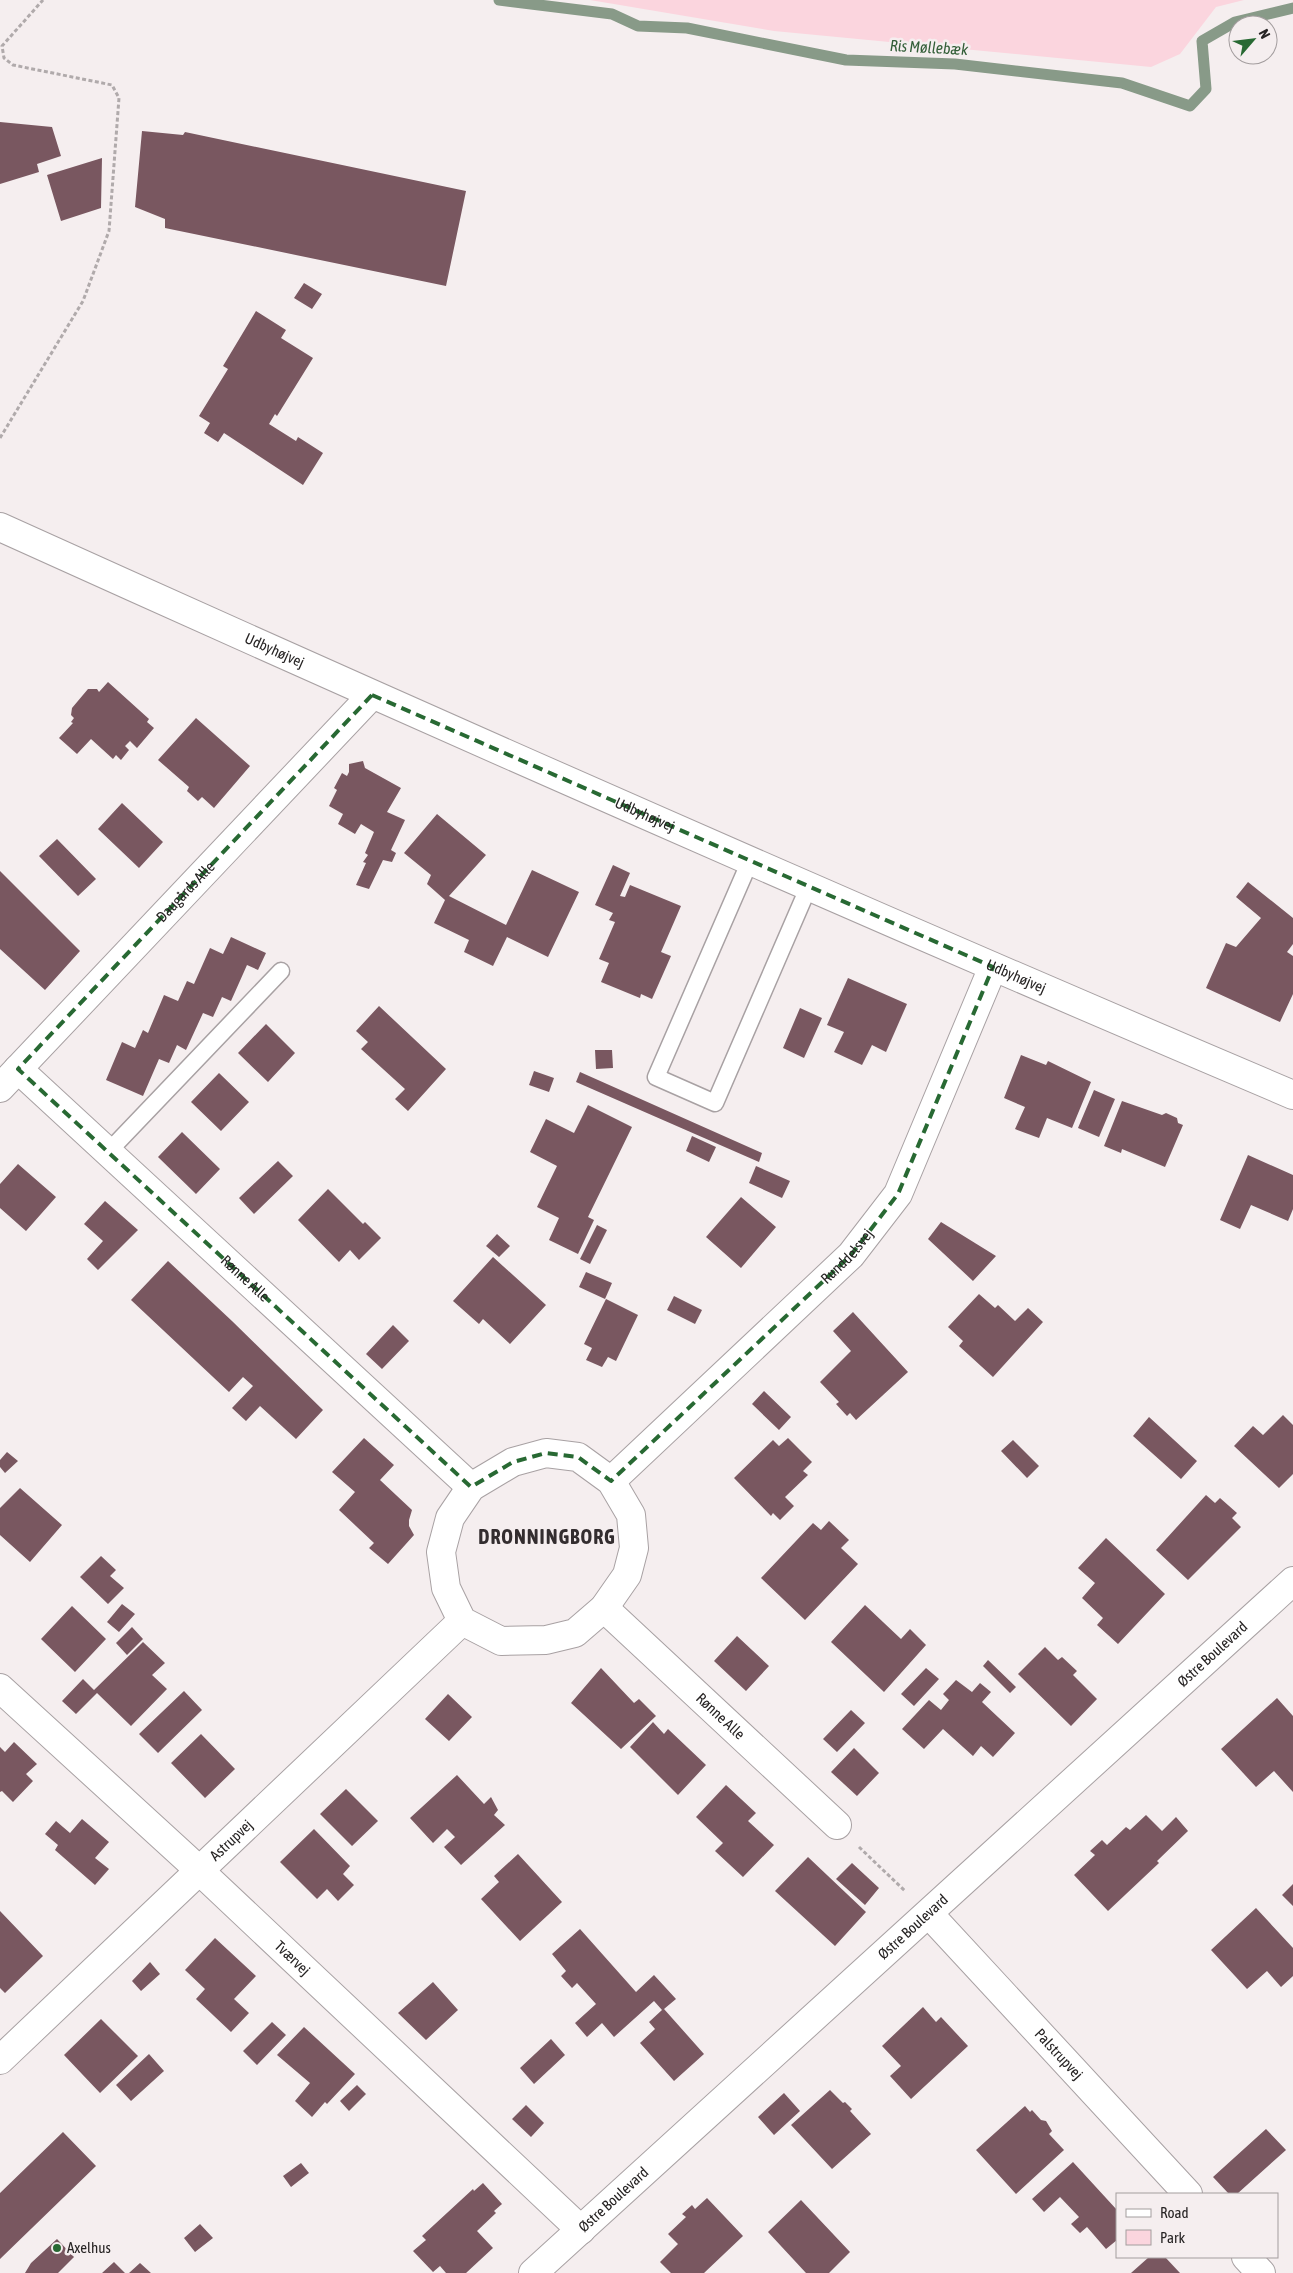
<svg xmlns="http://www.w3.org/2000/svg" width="1293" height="2273" font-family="'Asap Condensed',sans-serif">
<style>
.green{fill:#fbd5de}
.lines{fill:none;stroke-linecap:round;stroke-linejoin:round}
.stream{stroke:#889a88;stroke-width:11}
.building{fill:#795760}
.service-casing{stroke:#a8a1a3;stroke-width:19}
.minor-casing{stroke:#a8a1a3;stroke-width:30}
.tertiary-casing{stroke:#a8a1a3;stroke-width:30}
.path{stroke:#b0aaab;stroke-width:3;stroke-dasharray:4 2.5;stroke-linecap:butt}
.service{stroke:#fff;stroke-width:16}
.minor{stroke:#fff;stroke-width:28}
.tertiary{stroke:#fff;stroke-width:28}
.marked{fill:none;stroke:#286933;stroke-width:4;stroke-dasharray:10 6;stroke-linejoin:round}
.poi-dot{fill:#286933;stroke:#f5eeef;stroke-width:2}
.labels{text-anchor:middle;stroke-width:5;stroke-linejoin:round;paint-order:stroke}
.street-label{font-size:15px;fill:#272424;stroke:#f5eeef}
.poi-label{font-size:15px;fill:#272424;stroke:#f5eeef;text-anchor:start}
.water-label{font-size:16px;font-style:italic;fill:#335e38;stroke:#f5eeef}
.district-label{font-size:20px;font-weight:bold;letter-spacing:1px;fill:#332d2f;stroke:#f5eeef}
</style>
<rect width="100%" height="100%" fill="#f5eeef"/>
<path class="green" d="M 590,0 L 1244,0 L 1216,7 L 1180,54 L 1151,67 L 774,31 Z"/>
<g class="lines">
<path class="stream" d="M 499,0 L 612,14 L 638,26 L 687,28 L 846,60 L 955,64 L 1122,83 L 1190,106 L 1206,89 L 1202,41 L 1235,22 L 1293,8"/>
</g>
<path class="building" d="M 0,122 L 52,127 L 61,156 L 37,164 L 39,172 L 0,184 Z
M 142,131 L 183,135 L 185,132 L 466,191 L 446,286 L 165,228 L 165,219 L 135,207 Z
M 102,158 L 101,208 L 61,221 L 47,175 Z
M 304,283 L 322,294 L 312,309 L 294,298 Z
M 256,311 L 286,330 L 281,338 L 313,358 L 277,416 L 275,414 L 269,424 L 296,441 L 298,437 L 323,453 L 303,485 L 224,433 L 218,442 L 204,433 L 210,423 L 199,416 L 228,369 L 223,366 Z
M 108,682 L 149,719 L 147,722 L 154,728 L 137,748 L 130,741 L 125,746 L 129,750 L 121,760 L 116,755 L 113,759 L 91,739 L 77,754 L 59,738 L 73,723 L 71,722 L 74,718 L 71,715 L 72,708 L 88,689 L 97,689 L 99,692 Z
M 196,718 L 250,766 L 214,808 L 202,797 L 198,801 L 187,791 L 189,787 L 158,760 Z
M 363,761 L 365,768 L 401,788 L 387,812 L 405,820 L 391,850 L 396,853 L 392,862 L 383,860 L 369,889 L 356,885 L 366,863 L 363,862 L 368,855 L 365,853 L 374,832 L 361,824 L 355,834 L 338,824 L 343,814 L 329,806 L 337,790 L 334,788 L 342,773 L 347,776 L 349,772 L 349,764 Z
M 122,803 L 163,842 L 139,868 L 98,829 Z
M 437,814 L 486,855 L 449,896 L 506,925 L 532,870 L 579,892 L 548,957 L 507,937 L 493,966 L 464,952 L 469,940 L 434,923 L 445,900 L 427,884 L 431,875 L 404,853 Z
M 57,839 L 96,879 L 78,896 L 39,856 Z
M 613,865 L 630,873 L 620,896 L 625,897 L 630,885 L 681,906 L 661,952 L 671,956 L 652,999 L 641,994 L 640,998 L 601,982 L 609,963 L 599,959 L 615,922 L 609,920 L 613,913 L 595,905 Z
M 0,871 L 80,951 L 45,990 L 0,949 Z
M 1248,882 L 1293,918 L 1293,944 L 1287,952 L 1293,956 L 1293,994 L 1280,1022 L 1206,988 L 1226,943 L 1236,947 L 1261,918 L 1236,897 Z
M 231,937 L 266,953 L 258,970 L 247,965 L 231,1001 L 222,997 L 213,1017 L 203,1013 L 186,1050 L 177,1045 L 169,1063 L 159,1059 L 143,1096 L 106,1080 L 122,1042 L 135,1048 L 143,1030 L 148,1033 L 164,995 L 178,1001 L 187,981 L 194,984 L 210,948 L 223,954 Z
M 848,978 L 907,1004 L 886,1052 L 872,1045 L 862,1065 L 834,1052 L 844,1032 L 827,1025 Z
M 379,1006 L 446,1069 L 408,1111 L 395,1099 L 405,1089 L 361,1049 L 368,1042 L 356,1031 Z
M 800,1008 L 822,1018 L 804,1058 L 783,1048 Z
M 266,1024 L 295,1053 L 268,1082 L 238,1053 Z
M 595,1050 L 612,1050 L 613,1068 L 596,1069 Z
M 1021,1055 L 1046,1065 L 1048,1061 L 1091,1082 L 1072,1128 L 1047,1118 L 1039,1138 L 1015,1129 L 1025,1107 L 1004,1098 Z
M 534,1071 L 554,1078 L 549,1092 L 529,1085 Z
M 580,1072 L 762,1153 L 759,1162 L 576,1082 Z
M 219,1073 L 249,1102 L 221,1131 L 191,1102 Z
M 1094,1090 L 1115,1099 L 1099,1137 L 1078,1128 Z
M 1122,1101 L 1162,1115 L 1166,1113 L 1177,1118 L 1178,1123 L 1183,1125 L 1165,1167 L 1122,1149 L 1121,1153 L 1104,1146 Z
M 588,1105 L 632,1127 L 588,1217 L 594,1220 L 578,1254 L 549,1240 L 559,1218 L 537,1207 L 557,1166 L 530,1152 L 546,1119 L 574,1133 Z
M 182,1132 L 220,1169 L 196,1194 L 158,1157 Z
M 692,1136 L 716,1147 L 709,1162 L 686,1151 Z
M 1248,1155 L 1293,1175 L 1293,1209 L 1288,1221 L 1251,1205 L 1240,1229 L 1220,1220 Z
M 278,1161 L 293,1176 L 254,1214 L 239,1198 Z
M 18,1164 L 56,1197 L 26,1231 L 0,1208 L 0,1184 Z
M 756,1166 L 790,1181 L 782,1198 L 749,1183 Z
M 328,1189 L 363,1224 L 365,1222 L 381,1238 L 359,1260 L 350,1250 L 339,1262 L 298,1220 Z
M 741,1197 L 776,1227 L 741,1268 L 706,1237 Z
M 105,1201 L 138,1230 L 98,1270 L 87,1259 L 103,1241 L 84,1224 Z
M 941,1222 L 996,1256 L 973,1281 L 928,1239 Z
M 597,1225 L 607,1230 L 590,1264 L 580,1259 Z
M 497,1234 L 510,1246 L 499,1257 L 486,1246 Z
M 493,1257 L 546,1305 L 510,1344 L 483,1319 L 479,1324 L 453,1301 Z
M 168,1261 L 232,1321 L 323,1410 L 296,1439 L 260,1406 L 246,1421 L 232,1408 L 253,1386 L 243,1377 L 229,1392 L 131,1300 Z
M 586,1272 L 612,1283 L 605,1299 L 579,1287 Z
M 979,1294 L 995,1308 L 998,1305 L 1015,1321 L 1028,1308 L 1043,1322 L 993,1377 L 959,1346 L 963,1341 L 948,1327 Z
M 674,1296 L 702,1310 L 695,1324 L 667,1310 Z
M 606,1299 L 638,1315 L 616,1361 L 608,1357 L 602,1367 L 586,1360 L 592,1348 L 584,1344 Z
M 853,1312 L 908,1372 L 856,1420 L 850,1413 L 847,1416 L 836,1404 L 839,1402 L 820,1382 L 851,1351 L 833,1331 Z
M 393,1325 L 409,1341 L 382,1369 L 366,1354 Z
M 764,1391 L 791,1417 L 779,1430 L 752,1404 Z
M 1283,1415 L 1293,1425 L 1293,1474 L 1279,1488 L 1234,1446 L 1253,1426 L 1263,1435 Z
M 1149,1417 L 1197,1461 L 1181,1479 L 1133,1436 Z
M 364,1438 L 394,1465 L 380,1480 L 412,1510 L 409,1520 L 409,1526 L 414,1535 L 388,1564 L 369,1548 L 374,1543 L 339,1510 L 355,1492 L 332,1472 Z
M 788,1438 L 812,1462 L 803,1471 L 808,1475 L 785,1497 L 794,1506 L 780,1520 L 773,1513 L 771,1516 L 734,1478 L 773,1440 L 779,1446 Z
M 1013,1440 L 1039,1466 L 1027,1478 L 1001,1451 Z
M 7,1452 L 18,1461 L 5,1473 L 0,1467 L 0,1460 Z
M 20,1488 L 62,1525 L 30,1562 L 0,1535 L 0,1508 Z
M 1206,1495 L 1215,1503 L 1220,1498 L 1237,1513 L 1232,1518 L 1241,1527 L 1188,1580 L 1156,1550 Z
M 829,1521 L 849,1540 L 841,1548 L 858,1564 L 805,1620 L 761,1578 L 813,1523 L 821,1530 Z
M 1106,1538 L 1165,1594 L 1118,1644 L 1097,1625 L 1103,1618 L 1082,1598 L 1095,1583 L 1078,1568 Z
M 101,1556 L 116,1570 L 110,1576 L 124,1588 L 108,1604 L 80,1577 Z
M 122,1604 L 135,1614 L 119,1632 L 107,1622 Z
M 865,1605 L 901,1639 L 910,1629 L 926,1645 L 884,1692 L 831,1642 Z
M 72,1606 L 106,1639 L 75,1672 L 41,1639 Z
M 132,1627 L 143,1639 L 127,1655 L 116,1643 Z
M 737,1636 L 769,1666 L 746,1691 L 714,1661 Z
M 143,1642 L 165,1663 L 152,1675 L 167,1689 L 131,1726 L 97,1693 L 76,1714 L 62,1701 L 83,1679 L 94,1690 Z
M 1045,1647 L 1058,1660 L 1062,1657 L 1077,1671 L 1073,1675 L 1097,1699 L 1071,1726 L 1018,1674 Z
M 988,1660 L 1016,1687 L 1010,1693 L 983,1666 Z
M 601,1668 L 634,1703 L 639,1699 L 656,1716 L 621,1749 L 571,1703 Z
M 926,1668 L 939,1679 L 914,1706 L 901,1694 Z
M 956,1680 L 972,1692 L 980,1683 L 991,1692 L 982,1702 L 1015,1733 L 993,1757 L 981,1746 L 973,1756 L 943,1729 L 924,1749 L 902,1729 L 929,1700 L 941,1710 L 949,1700 L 943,1694 Z
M 184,1691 L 202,1710 L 158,1753 L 139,1734 Z
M 448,1694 L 472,1717 L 449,1741 L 425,1719 Z
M 1277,1698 L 1293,1716 L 1293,1792 L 1274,1771 L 1256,1787 L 1221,1749 Z
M 851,1710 L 865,1723 L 837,1752 L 823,1739 Z
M 653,1722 L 664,1734 L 668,1729 L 706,1765 L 678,1795 L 630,1747 Z
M 201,1734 L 235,1769 L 205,1798 L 171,1763 Z
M 14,1742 L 37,1764 L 26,1774 L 33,1781 L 13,1802 L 2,1791 L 0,1792 L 0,1747 L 5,1752 Z
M 854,1748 L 879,1773 L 857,1796 L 831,1772 Z
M 457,1775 L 484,1804 L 491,1797 L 498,1810 L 494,1815 L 505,1825 L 461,1865 L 444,1847 L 455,1837 L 447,1829 L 433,1843 L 410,1818 Z
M 726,1785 L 756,1813 L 748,1821 L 774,1845 L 743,1877 L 715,1851 L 723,1843 L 696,1817 Z
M 346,1789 L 378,1821 L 352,1846 L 320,1814 Z
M 1146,1815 L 1162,1831 L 1176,1817 L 1188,1831 L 1157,1861 L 1159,1863 L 1108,1911 L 1074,1875 L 1095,1855 L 1090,1851 L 1102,1840 L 1107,1845 L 1126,1827 L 1130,1830 Z
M 82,1819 L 109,1842 L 95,1858 L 109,1869 L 95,1885 L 55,1850 L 58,1845 L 45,1834 L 56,1821 L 70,1833 Z
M 314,1829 L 350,1866 L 343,1874 L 354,1885 L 338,1901 L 327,1889 L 317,1899 L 280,1862 Z
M 518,1854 L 562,1902 L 520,1941 L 481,1899 L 499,1882 L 494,1876 Z
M 808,1857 L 866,1912 L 835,1946 L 775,1891 Z
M 852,1863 L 879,1888 L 865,1905 L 836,1879 Z
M 1293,1884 L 1293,1906 L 1282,1895 Z
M 1256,1908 L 1293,1948 L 1293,1976 L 1281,1987 L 1267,1971 L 1247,1989 L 1211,1950 Z
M 0,1911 L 43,1956 L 5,1993 L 0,1988 Z
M 580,1929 L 636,1992 L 654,1975 L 676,1999 L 664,2009 L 704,2054 L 674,2081 L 640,2043 L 655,2029 L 649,2022 L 662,2010 L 654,2001 L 614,2037 L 602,2023 L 587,2037 L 575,2023 L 596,2004 L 577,1983 L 572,1988 L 561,1976 L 566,1971 L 552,1954 Z
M 215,1938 L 256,1976 L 234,1999 L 249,2013 L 231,2032 L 196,1999 L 205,1989 L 185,1970 Z
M 150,1962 L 160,1974 L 141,1991 L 132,1981 Z
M 433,1982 L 458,2010 L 426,2040 L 398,2013 Z
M 923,2007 L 936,2022 L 941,2017 L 968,2046 L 911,2099 L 890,2076 L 901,2066 L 882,2046 Z
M 101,2019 L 138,2056 L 100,2093 L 64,2055 Z
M 272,2022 L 286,2035 L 257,2065 L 243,2051 Z
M 304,2027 L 355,2074 L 327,2104 L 325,2102 L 312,2117 L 295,2101 L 310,2083 L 277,2055 Z
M 551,2039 L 565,2055 L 534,2084 L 520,2068 Z
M 149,2054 L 164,2071 L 131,2101 L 116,2085 Z
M 357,2085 L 366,2094 L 349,2111 L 340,2101 Z
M 830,2090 L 843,2103 L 845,2102 L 852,2109 L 850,2111 L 871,2134 L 832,2169 L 791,2125 Z
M 784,2093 L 800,2111 L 774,2135 L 758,2117 Z
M 526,2105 L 544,2123 L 531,2137 L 512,2119 Z
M 1025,2106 L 1030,2112 L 1032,2110 L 1041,2120 L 1046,2121 L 1052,2131 L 1049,2134 L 1064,2150 L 1016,2194 L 976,2150 Z
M 1266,2129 L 1286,2150 L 1237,2194 L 1229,2194 L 1213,2177 Z
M 63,2132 L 96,2166 L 0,2259 L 0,2193 Z
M 1073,2162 L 1117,2210 L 1117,2240 L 1106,2249 L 1087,2227 L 1080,2233 L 1071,2224 L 1079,2217 L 1060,2197 L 1044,2212 L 1032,2199 Z
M 301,2163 L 309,2173 L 291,2187 L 283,2176 Z
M 483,2183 L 502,2204 L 494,2211 L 496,2213 L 477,2231 L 493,2248 L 466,2273 L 446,2273 L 440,2266 L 433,2272 L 413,2251 L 426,2240 L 422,2236 L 473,2189 L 474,2191 Z
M 707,2198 L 743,2236 L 704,2273 L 671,2273 L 660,2262 L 678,2244 L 668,2234 L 686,2217 L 682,2214 L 692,2205 L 695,2209 Z
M 801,2200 L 850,2252 L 829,2273 L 806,2273 L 768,2232 Z
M 200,2224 L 213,2238 L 195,2252 L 184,2238 Z
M 57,2239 L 74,2257 L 58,2273 L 25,2273 L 31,2263 Z
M 1149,2257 L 1165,2257 L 1180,2273 L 1131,2273 Z
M 114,2262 L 125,2273 L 102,2273 Z
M 140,2263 L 151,2273 L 129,2273 Z"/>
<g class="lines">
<defs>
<path id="service" d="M 750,861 L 656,1077 L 715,1103 L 809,886
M 108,1152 L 281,971"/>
<g id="minor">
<path id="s1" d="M 18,1069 L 471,1487"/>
<path id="s2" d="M 0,1088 L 372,695"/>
<path d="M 546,1453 L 578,1457 L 611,1481 L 631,1515 L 634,1548 L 627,1575 L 604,1608 L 575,1633 L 546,1640 L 501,1641 L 462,1621 L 446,1588 L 441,1552 L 450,1518 L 471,1487 L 513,1462 Z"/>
<path id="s3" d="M 611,1481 L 851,1255 L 898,1194 L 993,967"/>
<path id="s4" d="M 604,1608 L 837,1825"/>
<path id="s5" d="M 0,1688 L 186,1858 L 581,2230"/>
<path id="s6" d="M 929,1914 L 1188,2194"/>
<path id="s7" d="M 0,2060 L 462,1621"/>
<path d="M 1246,2257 L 1261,2273"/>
<path id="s8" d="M 533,2273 L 1293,1581"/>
</g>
<g id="tertiary">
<path id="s9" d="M 0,527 C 429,721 860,911 1293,1095"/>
</g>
</defs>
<use href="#service" class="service-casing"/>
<use href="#minor" class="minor-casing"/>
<use href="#tertiary" class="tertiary-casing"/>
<path class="path" d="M 0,438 L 83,301 L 109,231 L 119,98 L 112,85 L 13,65 L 4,58 L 2,46 L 43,0
M 859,1847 L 905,1891"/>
<use href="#service" class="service"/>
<use href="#minor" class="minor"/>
<use href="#tertiary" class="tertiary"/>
</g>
<path class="marked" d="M 372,695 L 993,967 L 898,1194 L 851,1255 L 611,1481 L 578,1457 L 546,1453 L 513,1462 L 471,1487 L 18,1069 Z"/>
<circle class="poi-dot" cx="57" cy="2248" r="5"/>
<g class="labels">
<g class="street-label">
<text dy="5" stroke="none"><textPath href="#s9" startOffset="301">Udbyhøjvej</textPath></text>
<text dy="5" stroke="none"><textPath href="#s9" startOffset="706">Udbyhøjvej</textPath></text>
<text dy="5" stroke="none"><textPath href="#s2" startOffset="270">Daugårds Alle</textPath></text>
<text dy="5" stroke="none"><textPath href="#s9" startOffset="1111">Udbyhøjvej</textPath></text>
<text dy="5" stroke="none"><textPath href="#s3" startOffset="326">Runddelsvej</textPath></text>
<text dy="5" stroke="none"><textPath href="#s1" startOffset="309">Rønne Alle</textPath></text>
<text dy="5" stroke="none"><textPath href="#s8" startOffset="919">Østre Boulevard</textPath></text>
<text dy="5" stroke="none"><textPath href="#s4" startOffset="159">Rønne Alle</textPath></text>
<text dy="5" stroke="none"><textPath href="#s7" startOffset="319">Astrupvej</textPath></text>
<text dy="5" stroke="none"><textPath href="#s8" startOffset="514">Østre Boulevard</textPath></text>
<text dy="5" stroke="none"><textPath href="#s5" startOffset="398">Tværvej</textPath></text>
<text dy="5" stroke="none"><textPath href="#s6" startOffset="191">Palstrupvej</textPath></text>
<text dy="5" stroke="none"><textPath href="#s8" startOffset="109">Østre Boulevard</textPath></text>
</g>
<g class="poi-label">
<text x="67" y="2253">Axelhus</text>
</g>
<g class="water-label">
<text transform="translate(929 47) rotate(3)" y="6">Ris Møllebæk</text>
</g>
<g class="district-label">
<text x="547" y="1544">DRONNINGBORG</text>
</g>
</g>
<rect x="1116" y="2193" width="162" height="65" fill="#f5eeef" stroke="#a39d9e"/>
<rect x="1126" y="2209" width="25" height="8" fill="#ffffff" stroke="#a39d9e"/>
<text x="1160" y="2218" font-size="15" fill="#272424">Road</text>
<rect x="1126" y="2230" width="25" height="15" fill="#fbd5de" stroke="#a39d9e"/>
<text x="1160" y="2243" font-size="15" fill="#272424">Park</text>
<g transform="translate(1253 40) rotate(62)"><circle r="24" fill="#f5eeef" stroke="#a39d9e"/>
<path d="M0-4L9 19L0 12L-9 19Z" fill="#286933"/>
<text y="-8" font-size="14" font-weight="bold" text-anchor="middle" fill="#272424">N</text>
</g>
</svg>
